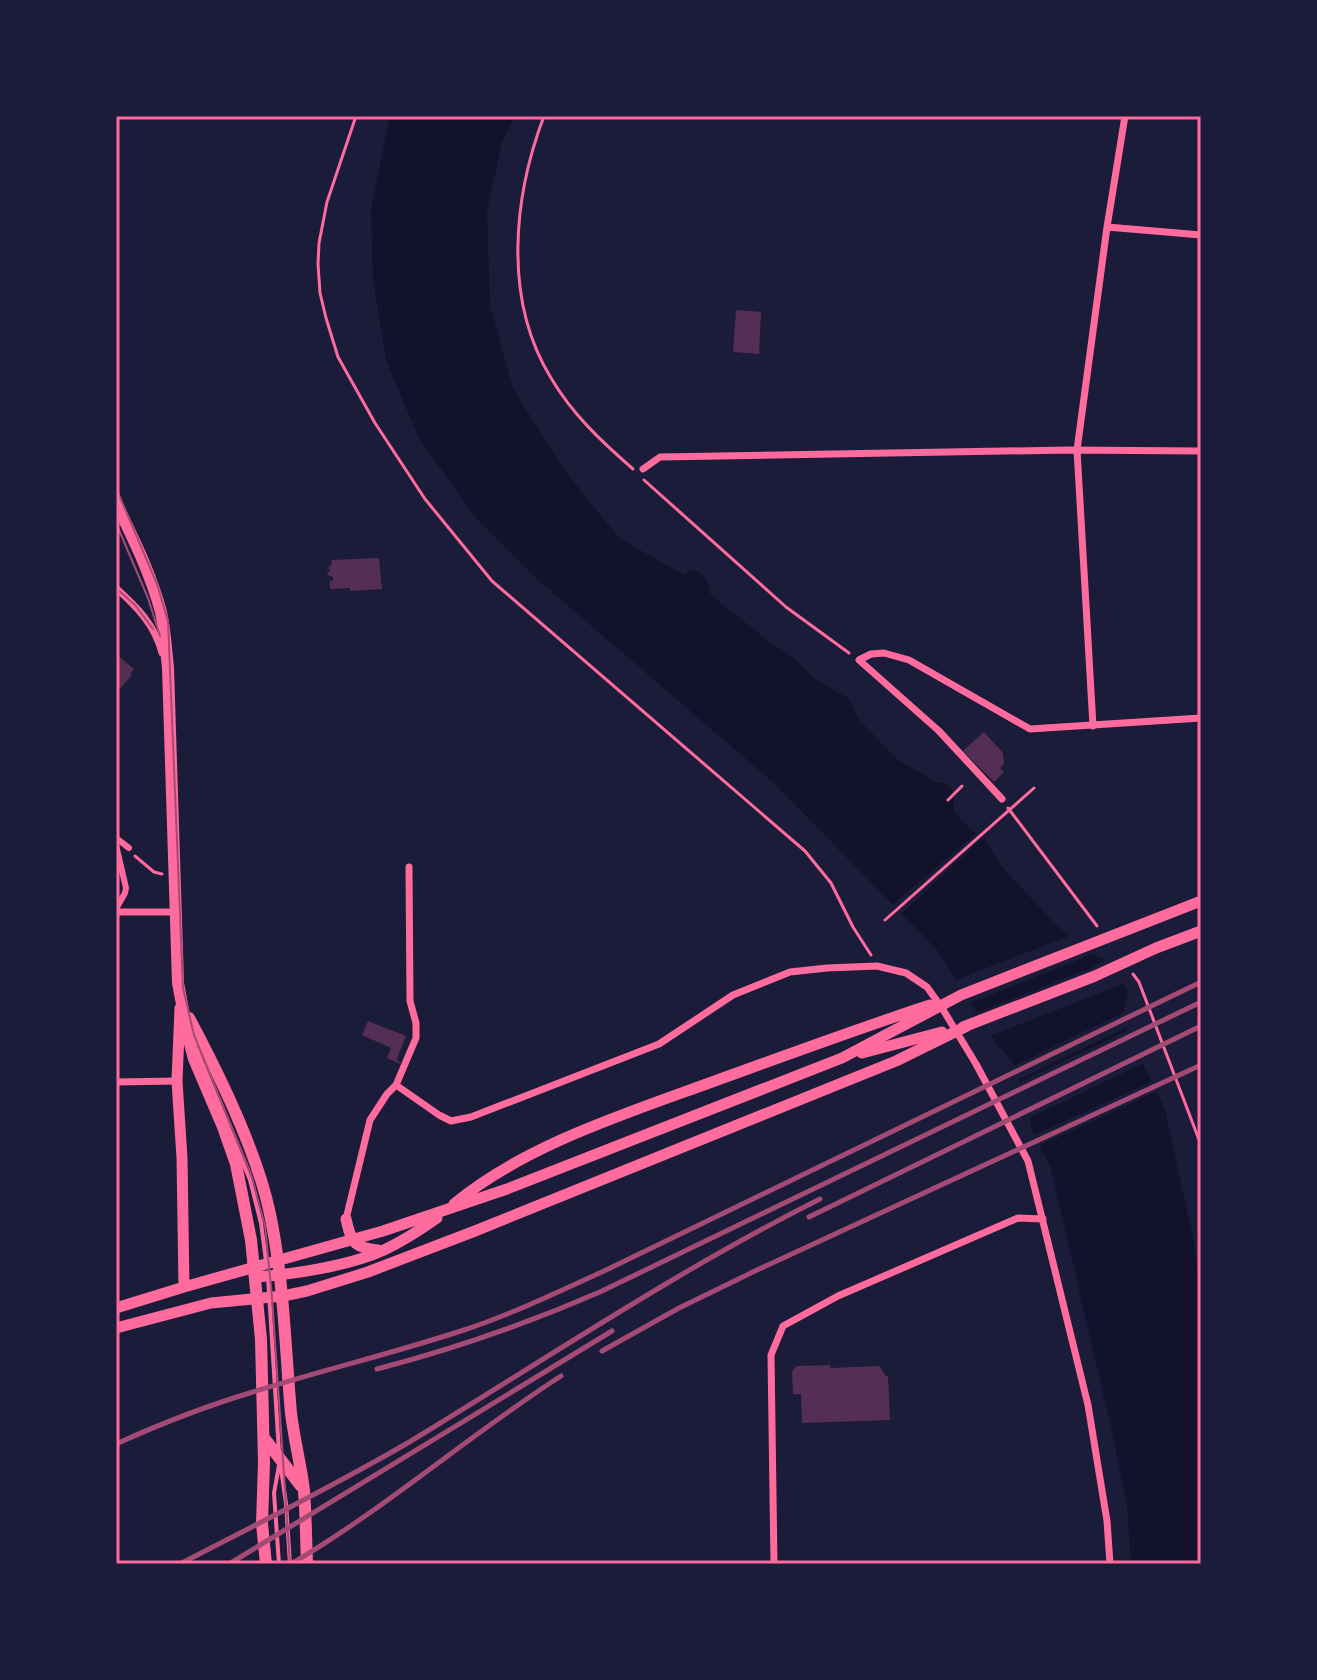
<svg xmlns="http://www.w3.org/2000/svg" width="1317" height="1680" font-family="Arial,sans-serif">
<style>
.water{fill:#12122b}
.pier{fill:#1b1b3a}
.building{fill:#542f53}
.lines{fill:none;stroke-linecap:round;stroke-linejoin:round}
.path{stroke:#ff6b9d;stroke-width:3}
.service{stroke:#ff6b9d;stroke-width:4}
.pedestrian{stroke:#ff6b9d;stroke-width:6}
.minor{stroke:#ff6b9d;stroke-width:7}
.secondary{stroke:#ff6b9d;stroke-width:11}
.primary{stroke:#ff6b9d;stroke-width:12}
.tram{stroke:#a44b75;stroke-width:2}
.rail{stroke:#a44b75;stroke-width:5}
.neatline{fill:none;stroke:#ff6b9d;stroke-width:3}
</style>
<rect width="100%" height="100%" fill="#1b1b3a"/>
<path class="water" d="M 391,116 L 515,116 L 502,142 L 487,212 L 490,305 L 513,389 L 565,471 L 619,538 L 684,575 L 693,570 C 706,573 708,583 711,595 L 768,641 L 791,656 L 818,681 L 848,698 L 859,720 L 898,760 L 936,782 L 946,783 L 953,790 L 954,812 L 971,830 L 985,839 L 1000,865 L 1059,928 L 1095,956 L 1112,961 L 1128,992 L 1123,1014 L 1127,1032 L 1165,1109 L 1195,1247 L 1201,1295 L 1201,1564 L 1131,1564 L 1127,1505 L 1112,1432 L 1050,1165 L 1032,1132 L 1028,1104 L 1013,1062 L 998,1046 L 938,951 L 773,782 L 538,580 L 474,516 L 419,438 L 386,360 L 373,279 L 371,210 L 387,129 Z"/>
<path class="pier" d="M 979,831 L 986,835 L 899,916 L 890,907 Z
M 1074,934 L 1098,952 L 968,1004 L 953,981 Z
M 1112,957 L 1116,959 L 1128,982 L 987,1037 L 974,1014 L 1093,967 Z
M 1128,1010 L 1130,1026 L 1015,1081 L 1010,1068 Z
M 1130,1029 L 1146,1062 L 1025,1120 L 1024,1105 L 1016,1084 Z
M 1155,1080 L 1160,1090 L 1039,1146 L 1040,1150 L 1037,1151 L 1029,1134 L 1032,1132 L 1034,1135 Z"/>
<path class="building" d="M 736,310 L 761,312 L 759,354 L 733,352 Z
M 379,558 L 382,589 L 350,591 L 350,588 L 330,589 L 330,581 L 333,581 L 333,577 L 329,576 L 327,572 L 330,572 L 330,569 L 327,569 L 332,564 L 331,562 L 332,560 Z
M 116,654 L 134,669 L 130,674 L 132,675 L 116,693 Z
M 984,732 L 1003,753 L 1004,764 L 1000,768 L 1004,772 L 994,782 L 963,751 Z
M 368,1021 L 406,1036 L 397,1059 L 401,1064 L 387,1058 L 391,1048 L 362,1035 Z
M 830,1365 L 830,1368 L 879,1366 L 886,1376 L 888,1376 L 890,1420 L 802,1423 L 801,1394 L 793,1394 L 792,1372 L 796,1366 Z"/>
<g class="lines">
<path class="path" d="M 356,116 L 327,202 L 319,243 L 318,264 L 320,293 L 326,318 L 338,357 L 375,423 L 425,499 L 492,581 L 805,851 L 831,883 L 853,927 L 871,955
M 544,116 C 513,198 503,300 551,378 C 572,414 602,442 633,469
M 644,480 L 786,607 L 849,653
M 948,800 L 962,786
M 1008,808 L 1097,926
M 135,856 L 154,872 L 162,874
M 885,920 L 1034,788
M 1133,974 L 1139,982 L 1201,1145"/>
<path class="service" d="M 197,1050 L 250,1180 L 261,1223 L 266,1261
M 268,1277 L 279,1452
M 279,1465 L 274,1493 L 279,1564
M 281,1469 L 286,1503 L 290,1564"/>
<path class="pedestrian" d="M 116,838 L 129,848
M 116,845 L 126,888 L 125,893 L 116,909"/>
<path class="minor" d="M 1107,227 L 1201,235
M 643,469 L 660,457 L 1067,450 L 1201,451
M 116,588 C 137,607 155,625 162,653
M 1093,726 L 1077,450 L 1107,227 L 1125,116
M 1002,799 L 939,731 L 859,660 L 871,654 L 884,653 L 909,660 L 1030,729 L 1201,718
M 116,912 L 176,912
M 116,1082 L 177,1081
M 396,1085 L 439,1115 L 451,1121 L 471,1117 L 659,1044 L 733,995 L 790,972 L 827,968 L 877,966 L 906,973 L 927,987 L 942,1008 L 976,1064 L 1028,1161 L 1088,1405 L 1107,1521 L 1110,1564
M 346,1219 L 370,1120 L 387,1094 L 396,1085 L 416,1038 L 416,1023 L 410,1001 L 409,867
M 774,1564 L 771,1355 L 783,1326 L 838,1296 L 1018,1218 L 1043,1219"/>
<path class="secondary" d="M 180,1008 L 177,1081 L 182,1158 L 184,1287
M 963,1027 L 1095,976 L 1156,948 L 1201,931
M 862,1053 L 942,1032
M 454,1204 C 523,1146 627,1113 712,1082 C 784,1056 857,1029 930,1005
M 346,1219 C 351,1241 353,1248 378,1250
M 256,1277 C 295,1274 349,1266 384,1250 C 403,1241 420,1230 437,1218
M 116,1308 L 184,1287 L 383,1231 L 507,1189 L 842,1058 L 961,995 L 1201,901
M 116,1328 L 211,1303 L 283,1296 L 307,1291 L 368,1272 L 475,1231 L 896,1061 L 967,1026"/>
<path class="primary" d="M 116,503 C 133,538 151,574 161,612 C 165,630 166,649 168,668 L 178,983 L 188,1036 L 194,1059 L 223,1127 L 236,1164 L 251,1240 L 261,1339 L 264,1462 L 262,1524 L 266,1564
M 189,1018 C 220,1076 257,1151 270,1214 C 284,1281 285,1346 291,1413 C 294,1439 301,1465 304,1491 C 306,1515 306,1540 307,1564
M 264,1438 L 301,1486"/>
<path class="tram" d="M 116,488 L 157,584 L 168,621 L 183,988 L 194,1035 L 251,1174 L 265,1226 L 272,1297 L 290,1564
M 116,523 L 148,598 L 160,636
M 116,588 L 135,605 L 153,629"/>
<path class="rail" d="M 809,1217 L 1201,1026
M 602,1351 L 679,1308 L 757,1270 L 1201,1065
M 377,1369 C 454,1349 529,1323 602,1291 L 1201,1002
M 116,1444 C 160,1424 206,1406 253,1392 C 323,1370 394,1353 464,1330 C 512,1314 558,1292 604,1271 L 1201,982
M 180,1564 C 257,1524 336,1485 411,1441 C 546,1359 678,1270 820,1199
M 229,1564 L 612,1331
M 291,1564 C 386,1508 469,1435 561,1376"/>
</g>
<rect width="1317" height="1680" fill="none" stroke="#1b1b3a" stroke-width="236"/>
<rect x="118" y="118" width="1081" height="1444" class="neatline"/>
</svg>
